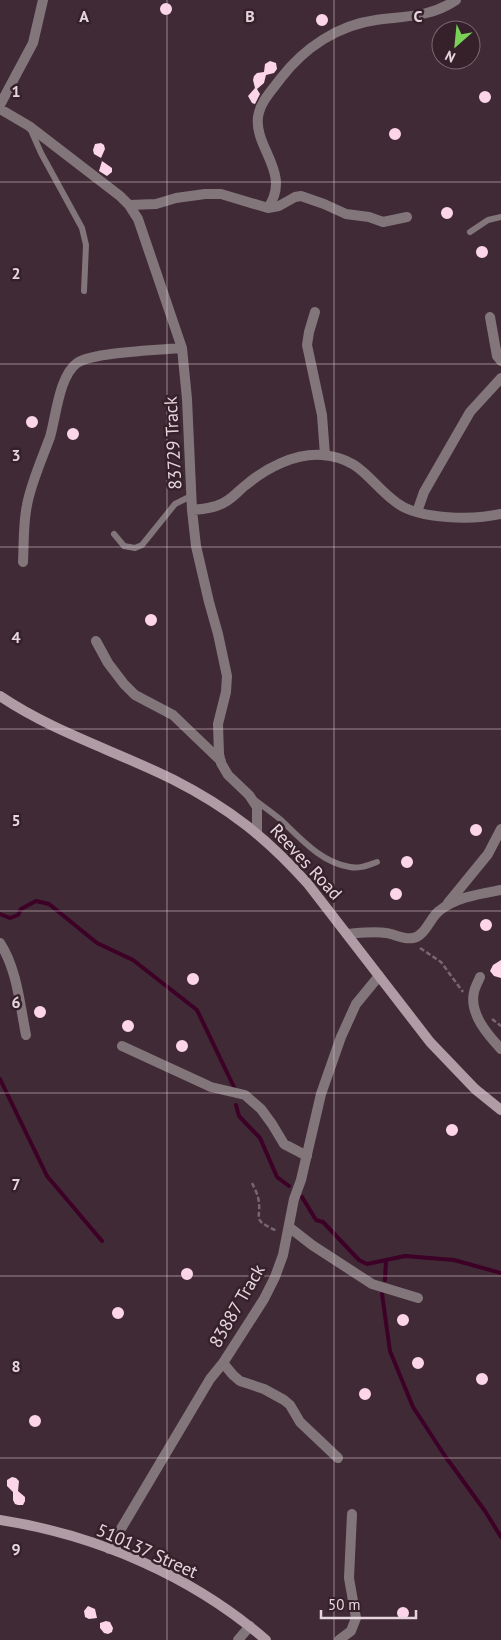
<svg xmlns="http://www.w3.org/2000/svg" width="501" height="1640" font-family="'PT Sans',sans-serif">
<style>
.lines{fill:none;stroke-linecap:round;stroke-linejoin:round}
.stream{stroke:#3d0127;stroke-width:4}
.building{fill:#fcd5e8}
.path{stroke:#79666f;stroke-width:2.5;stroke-dasharray:5 2.5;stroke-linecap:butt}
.lane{stroke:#82767b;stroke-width:6}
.street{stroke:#82767b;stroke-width:10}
.secondary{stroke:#af9ca5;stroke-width:10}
.grid{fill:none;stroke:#e5d6dd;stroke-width:1;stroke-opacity:0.55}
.labels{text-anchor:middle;stroke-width:5;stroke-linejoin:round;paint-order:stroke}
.street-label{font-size:18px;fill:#e5d6dd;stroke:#36212b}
.grid-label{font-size:16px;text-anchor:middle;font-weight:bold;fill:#e5d6dd;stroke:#36212b;stroke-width:5;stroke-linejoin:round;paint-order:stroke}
</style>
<rect width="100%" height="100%" fill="#402a35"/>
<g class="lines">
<path class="stream" d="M 0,914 L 10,918 L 18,915 L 21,909 L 36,901 L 49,904 L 97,943 L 133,960 L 197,1010 L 234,1087
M 0,1079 L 47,1176 L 102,1241
M 236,1105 L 239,1116 L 260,1138 L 277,1177 L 289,1186
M 302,1197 L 316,1220 L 323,1222 L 359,1260 L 367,1264 L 405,1256 L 454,1260 L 501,1273
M 385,1280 L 386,1260
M 382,1294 L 390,1351 L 413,1407 L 445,1456 L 485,1511 L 501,1537"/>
</g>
<path class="building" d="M160 9a6 6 0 1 1 12 0a6 6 0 1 1-12 0Z
M316 20a6 6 0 1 1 12 0a6 6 0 1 1-12 0Z
M 270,61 L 276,63 L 277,69 L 274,73 L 266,75 L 264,83 L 257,89 L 260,94 L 255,104 L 252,103 L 248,96 L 255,88 L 253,80 L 254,76 L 257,73 L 264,72 L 265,64 Z
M479 97a6 6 0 1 1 12 0a6 6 0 1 1-12 0Z
M389 134a6 6 0 1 1 12 0a6 6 0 1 1-12 0Z
M 101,143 L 104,145 L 105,149 L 101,158 L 94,154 L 93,150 L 95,144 Z
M 102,161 L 112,168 L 112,172 L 107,176 L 99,171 Z
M441 213a6 6 0 1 1 12 0a6 6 0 1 1-12 0Z
M476 252a6 6 0 1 1 12 0a6 6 0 1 1-12 0Z
M26 422a6 6 0 1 1 12 0a6 6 0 1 1-12 0Z
M67 434a6 6 0 1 1 12 0a6 6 0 1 1-12 0Z
M145 620a6 6 0 1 1 12 0a6 6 0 1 1-12 0Z
M470 830a6 6 0 1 1 12 0a6 6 0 1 1-12 0Z
M401 862a6 6 0 1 1 12 0a6 6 0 1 1-12 0Z
M390 894a6 6 0 1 1 12 0a6 6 0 1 1-12 0Z
M480 925a6 6 0 1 1 12 0a6 6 0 1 1-12 0Z
M 501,960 L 501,978 L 494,976 L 490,971 L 493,965 Z
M187 979a6 6 0 1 1 12 0a6 6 0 1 1-12 0Z
M34 1012a6 6 0 1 1 12 0a6 6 0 1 1-12 0Z
M122 1026a6 6 0 1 1 12 0a6 6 0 1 1-12 0Z
M176 1046a6 6 0 1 1 12 0a6 6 0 1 1-12 0Z
M446 1130a6 6 0 1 1 12 0a6 6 0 1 1-12 0Z
M181 1274a6 6 0 1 1 12 0a6 6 0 1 1-12 0Z
M112 1313a6 6 0 1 1 12 0a6 6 0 1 1-12 0Z
M397 1320a6 6 0 1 1 12 0a6 6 0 1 1-12 0Z
M412 1363a6 6 0 1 1 12 0a6 6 0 1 1-12 0Z
M476 1379a6 6 0 1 1 12 0a6 6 0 1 1-12 0Z
M359 1394a6 6 0 1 1 12 0a6 6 0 1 1-12 0Z
M29 1421a6 6 0 1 1 12 0a6 6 0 1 1-12 0Z
M 12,1477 L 16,1478 L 19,1481 L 18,1491 L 25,1497 L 25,1501 L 23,1505 L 18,1505 L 15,1504 L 13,1500 L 13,1492 L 7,1486 L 7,1480 Z
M 88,1606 L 95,1609 L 97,1618 L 89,1619 L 85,1617 L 84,1611 Z
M397 1613a6 6 0 1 1 12 0a6 6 0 1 1-12 0Z
M 106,1621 L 110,1622 L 113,1628 L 112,1632 L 108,1634 L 104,1633 L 100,1628 L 100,1623 Z"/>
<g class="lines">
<path class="path" d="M 420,948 L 441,962 L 463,992
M 492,1019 L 501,1026
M 252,1183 C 254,1187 257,1193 258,1197 C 263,1220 249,1218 277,1231"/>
<path class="lane" d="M 30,128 L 41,153 L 82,228 L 86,245 L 84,291
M 470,232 L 488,220 L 501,217
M 114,534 L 124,546 L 135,548 L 142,545 L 175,504 L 191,496
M 256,801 C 264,807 273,813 281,820 C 301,839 322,863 350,867 C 360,869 368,865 377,862"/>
<path class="street" d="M 0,105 L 33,43 L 43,0
M 0,109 L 29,126 L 120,196 L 129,205 L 138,219 L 182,348 L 187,399 L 192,510 L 196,546 L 209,602 L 218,634 L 227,676 L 226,692 L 218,724 L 219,754 L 221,763 L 228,775 L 249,795 L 257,807 L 257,833
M 129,205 L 156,204 L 176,198 L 205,194 L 221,194 L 268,208 C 292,173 254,148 258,117 C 260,102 272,90 281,78 C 304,48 338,25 376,20 C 406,16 431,17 456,0
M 268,208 L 279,206 L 295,197 L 301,196 L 324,204 L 346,214 L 369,217 L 383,222 L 407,217
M 315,312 L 309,332 L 307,345 L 322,415 L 325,455
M 490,317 L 497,356 L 501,361
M 192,510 C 203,509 216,508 225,502 C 233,498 239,490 246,485 C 266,468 295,453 322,455 C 362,458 369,483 397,503 C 420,520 474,520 501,514
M 417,512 L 424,492 L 470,412 L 501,378
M 23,562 C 24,544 23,524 27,505 C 31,483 42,459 50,437 C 56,417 59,376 77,363 C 93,352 160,350 182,348
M 96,641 L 108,663 L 124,684 L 135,695 L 173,715 L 221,761
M 448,903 L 488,854 L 501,829
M 347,934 C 360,933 374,931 386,933 C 395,934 404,940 413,938 C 425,936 430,918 439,911 C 456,897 480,894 501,890
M 0,943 C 17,969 20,1005 26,1035
M 480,977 C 478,982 475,987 474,992 C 469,1014 488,1035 501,1049
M 122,1046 L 211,1087 L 245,1095 L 261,1109 L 272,1124 L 284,1144 L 307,1156
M 289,1227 L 312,1245 L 372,1284 L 418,1298
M 223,1363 L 233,1375 L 240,1381 L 264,1389 L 284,1400 L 290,1405 L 300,1422 L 338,1458
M 109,1549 L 210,1379 L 223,1363 L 264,1299 L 275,1277 L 283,1255 L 294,1199 L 301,1180 L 321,1094 L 341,1037 L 356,1004 L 379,976
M 238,1640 L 250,1626
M 339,1640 L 351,1631 L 356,1618 L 349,1578 L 352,1514"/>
<path class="secondary" d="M 0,696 C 53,732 116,751 174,780 C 229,808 267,838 308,884 L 430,1042 L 475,1089 L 501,1110
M 0,1520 C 97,1535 192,1576 266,1640"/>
</g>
<path class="grid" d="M 167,0 L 167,1640M 334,0 L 334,1640M 0,182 L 501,182M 0,364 L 501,364M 0,547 L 501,547M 0,729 L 501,729M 0,911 L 501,911M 0,1093 L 501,1093M 0,1276 L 501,1276M 0,1458 L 501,1458"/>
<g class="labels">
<g class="street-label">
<text transform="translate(173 443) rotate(-93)" y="6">83729 Track</text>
<text transform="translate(306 862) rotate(47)" y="6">Reeves Road</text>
<text transform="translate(237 1306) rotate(-60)" y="6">83887 Track</text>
<text transform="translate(147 1551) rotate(24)" y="6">510137 Street</text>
</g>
</g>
<g class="grid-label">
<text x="84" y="22">A</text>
<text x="250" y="22">B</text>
<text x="418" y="22">C</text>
<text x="16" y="97">1</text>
<text x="16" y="279">2</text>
<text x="16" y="461">3</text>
<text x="16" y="643">4</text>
<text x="16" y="826">5</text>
<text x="16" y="1008">6</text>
<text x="16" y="1190">7</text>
<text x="16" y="1372">8</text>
<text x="16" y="1555">9</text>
</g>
<g transform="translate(456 45) rotate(207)"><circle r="24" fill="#36212b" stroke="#7c6972"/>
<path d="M0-4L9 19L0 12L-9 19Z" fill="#79d158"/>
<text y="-8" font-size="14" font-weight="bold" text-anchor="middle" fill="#e5d6dd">N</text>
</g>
<path d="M321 1610v8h95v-8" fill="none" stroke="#e5d6dd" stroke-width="2.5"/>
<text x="328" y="1610" font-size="15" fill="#e5d6dd" stroke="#36212b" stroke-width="4" paint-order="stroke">50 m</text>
</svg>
